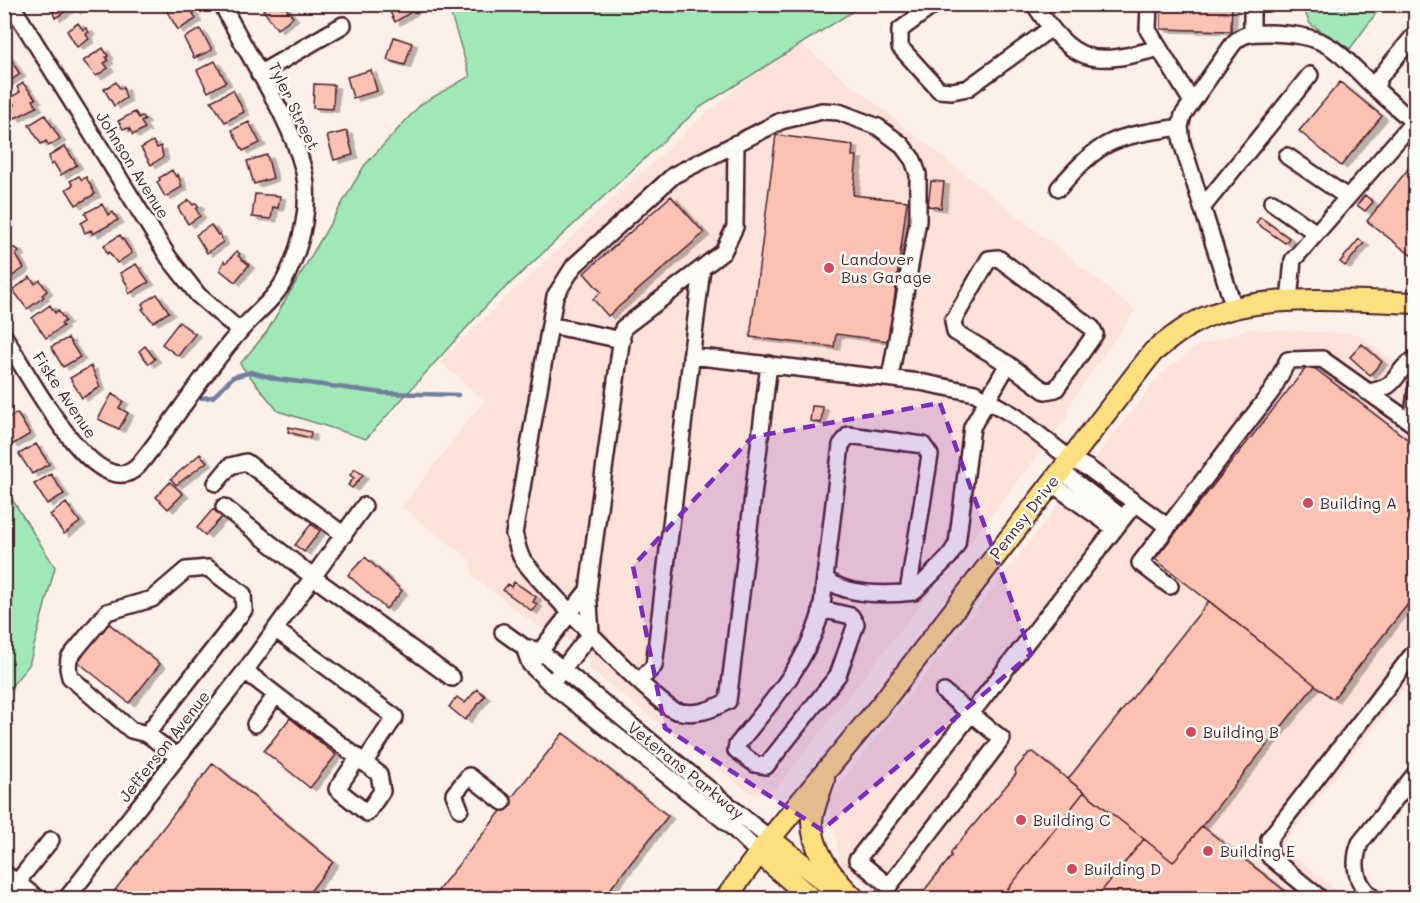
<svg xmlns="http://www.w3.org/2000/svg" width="1420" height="903" font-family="Mali,sans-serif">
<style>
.built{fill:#fce2d9}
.green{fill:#a0e9b7;stroke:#758471;stroke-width:1.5}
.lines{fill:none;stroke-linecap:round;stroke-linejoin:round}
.stream{stroke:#72809e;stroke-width:4.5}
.building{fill:#fbc1b3;stroke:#4a1f2b;stroke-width:1.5;filter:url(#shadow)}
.minor-casing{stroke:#4a1f2b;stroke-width:20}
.major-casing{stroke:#4a1f2b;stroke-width:24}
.minor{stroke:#fdfcf7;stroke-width:15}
.major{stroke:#fce080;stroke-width:20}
.marked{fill:#7b2cbf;fill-opacity:0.2;stroke:#7b2cbf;stroke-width:4.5;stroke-dasharray:12 8;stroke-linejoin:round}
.poi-dot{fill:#d1495b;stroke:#fdfcf7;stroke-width:2}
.labels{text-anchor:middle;stroke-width:5;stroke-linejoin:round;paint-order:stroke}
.street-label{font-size:16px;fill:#4a1f2b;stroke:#fdfcf7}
.poi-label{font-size:16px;fill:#4a1f2b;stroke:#fdfcf7;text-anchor:start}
</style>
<defs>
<filter id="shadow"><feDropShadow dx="5.5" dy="3" stdDeviation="0" flood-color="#0004"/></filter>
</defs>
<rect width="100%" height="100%" fill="#fdf0e9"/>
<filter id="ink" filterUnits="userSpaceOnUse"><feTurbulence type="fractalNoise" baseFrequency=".0167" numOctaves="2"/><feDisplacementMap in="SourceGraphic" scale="12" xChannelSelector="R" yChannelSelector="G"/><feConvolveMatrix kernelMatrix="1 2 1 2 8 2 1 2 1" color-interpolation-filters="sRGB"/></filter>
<g filter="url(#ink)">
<path class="built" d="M 797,41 L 1135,310 L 1067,408 L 1069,415 L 776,789 L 751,794 L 589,669 L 589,658 L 551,628 L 539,627 L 473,577 L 470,560 L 402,507 L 484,400 L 440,362 L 500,303 L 706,113 Z
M 1248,329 L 1358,334 L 1415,379 L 1415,675 L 1281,846 L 1347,898 L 883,898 L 841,865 L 828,799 L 1161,374 L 1196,347 Z"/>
<path class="green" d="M 448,5 L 863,5 L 699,108 L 488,304 L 366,439 L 278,411 L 240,364 L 266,333 L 364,166 L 421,104 L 470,76 Z
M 1302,5 L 1382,5 L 1350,49 L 1310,24 Z
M 5,488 L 55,567 L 29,665 L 5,694 Z"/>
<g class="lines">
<path class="stream" d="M 1368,4 L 1368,5
M 202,398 L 213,397 L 233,377 L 251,372 L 277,379 L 383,393 L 458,395"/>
</g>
<path class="building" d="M 50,4 L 81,4 L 82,6 L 75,11 L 72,7 L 55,18 Z
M 171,4 L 188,4 L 196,19 L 178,30 L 165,8 Z
M 271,4 L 283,4 L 293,17 L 277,29 L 263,10 Z
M 386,4 L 414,4 L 416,9 L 395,22 Z
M 1161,4 L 1232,4 L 1231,31 L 1161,29 Z
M 78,23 L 83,30 L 86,28 L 89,32 L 86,34 L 89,39 L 77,47 L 67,31 Z
M 200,29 L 212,50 L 194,58 L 184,38 Z
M 394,37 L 412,43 L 405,65 L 387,60 Z
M 103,48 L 108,56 L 106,57 L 108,61 L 104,63 L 108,68 L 96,76 L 83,61 Z
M 8,56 L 20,74 L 5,84 L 4,58 Z
M 215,61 L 226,82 L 208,92 L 197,70 Z
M 371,70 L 377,91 L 353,98 L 347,77 Z
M 116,82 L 120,89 L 123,87 L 126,98 L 114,106 L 104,89 Z
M 1340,82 L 1382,116 L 1341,166 L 1299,131 Z
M 23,83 L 36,99 L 33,100 L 37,107 L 15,118 L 9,109 L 15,105 L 8,99 L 20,92 L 17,87 Z
M 314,84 L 334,85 L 333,109 L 313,108 Z
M 233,90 L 244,112 L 225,122 L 211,101 Z
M 135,112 L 139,118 L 142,116 L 145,120 L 141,122 L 145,128 L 133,135 L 129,128 L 123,129 L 118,121 Z
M 45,115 L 60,139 L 49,146 L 46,141 L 41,144 L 29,125 Z
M 249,122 L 260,143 L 243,151 L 232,130 Z
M 347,131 L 353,155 L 334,160 L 327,136 Z
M 776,135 L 853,145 L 852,156 L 857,156 L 853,195 L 907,201 L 889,341 L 836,334 L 834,347 L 750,337 Z
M 153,141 L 157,148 L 161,146 L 163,157 L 151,165 L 141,148 Z
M 65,146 L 77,165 L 61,175 L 54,163 L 51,165 L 49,156 Z
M 267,155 L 273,178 L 254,184 L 247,161 Z
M 1416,159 L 1416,259 L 1367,221 Z
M 172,170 L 176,177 L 178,175 L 182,187 L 165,197 L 157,182 L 160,180 L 159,178 Z
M 79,176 L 82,180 L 86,177 L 95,194 L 76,205 L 66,189 L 73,185 L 70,181 Z
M 931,181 L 944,182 L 941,208 L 928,206 Z
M 255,194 L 280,196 L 278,208 L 273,207 L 271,219 L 252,217 Z
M 1365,195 L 1373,202 L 1365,211 L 1357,205 Z
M 671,196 L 704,233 L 608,316 L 593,299 L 601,292 L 584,273 Z
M 189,200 L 193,205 L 196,203 L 199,207 L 196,209 L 200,216 L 188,224 L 178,208 Z
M 102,204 L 108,215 L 113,212 L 118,220 L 93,234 L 91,230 L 85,233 L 81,223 L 88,219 L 85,213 Z
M 1260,217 L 1289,238 L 1285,243 L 1256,223 Z
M 211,225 L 218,235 L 220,234 L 223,242 L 207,253 L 196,235 Z
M 120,235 L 132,253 L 117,263 L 109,252 L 107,254 L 104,245 Z
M 1359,239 L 1364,243 L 1345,266 L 1340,262 Z
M 11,248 L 16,248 L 19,252 L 16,255 L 24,268 L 8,279 L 4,273 L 4,253 Z
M 237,251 L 240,254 L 238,256 L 249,265 L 235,282 L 220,270 L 224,261 L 226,263 Z
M 136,264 L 149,282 L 129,294 L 127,289 L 129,288 L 120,273 Z
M 30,277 L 35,284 L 40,280 L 47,291 L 42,295 L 44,297 L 27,309 L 13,290 Z
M 157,294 L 169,312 L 153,322 L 142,309 L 144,308 L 142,304 Z
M 50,305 L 55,313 L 58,310 L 65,321 L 61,324 L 63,326 L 46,338 L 32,318 Z
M 179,322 L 195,334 L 178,356 L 162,344 Z
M 68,338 L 80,357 L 63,367 L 51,347 Z
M 1362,344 L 1382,362 L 1370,375 L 1350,357 Z
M 145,346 L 155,359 L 149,364 L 139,351 Z
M 1309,364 L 1416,446 L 1416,594 L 1333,699 L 1155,559 Z
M 91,366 L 100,387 L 82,398 L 70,378 Z
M 112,394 L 123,401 L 119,408 L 128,413 L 119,429 L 98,419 Z
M 812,406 L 823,407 L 821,423 L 810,421 Z
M 17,413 L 30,434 L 12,445 L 9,439 L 4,440 L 4,421 Z
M 289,427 L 311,432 L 310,438 L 288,432 Z
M 36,444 L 49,464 L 32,474 L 19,454 Z
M 200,454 L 207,462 L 176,485 L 171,479 Z
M 355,469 L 363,475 L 352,488 L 348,485 L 354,478 L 350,475 Z
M 51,474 L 64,494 L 47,504 L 34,484 Z
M 170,482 L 183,494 L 168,509 L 156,497 Z
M 66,503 L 80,522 L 64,534 L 50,515 Z
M 213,509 L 222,517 L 205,535 L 197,528 Z
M 311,524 L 320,531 L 304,552 L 295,545 Z
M 365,557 L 402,591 L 386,609 L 348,575 Z
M 514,582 L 536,597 L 533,602 L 537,604 L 532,611 L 503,590 L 508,584 L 511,587 Z
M 1209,601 L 1315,685 L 1173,862 L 1068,779 Z
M 104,620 L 160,664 L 129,703 L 73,658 Z
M 477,689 L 485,696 L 465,720 L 449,707 L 457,697 L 465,703 Z
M 290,718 L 336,755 L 310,788 L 264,751 Z
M 563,733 L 668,816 L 603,898 L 432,898 Z
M 1033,752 L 1084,792 L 1001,898 L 918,898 L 951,857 L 951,852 L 1016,774 L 1015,770 L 1029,753 Z
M 213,763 L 333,862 L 305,898 L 109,898 Z
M 1084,792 L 1144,839 L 1096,898 L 1001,898 Z
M 1202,826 L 1294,898 L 1096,898 L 1144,839 L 1173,862 Z
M 1416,881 L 1416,898 L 1407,898 L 1404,896 Z"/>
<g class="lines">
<defs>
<path id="minor" d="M 11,4 L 169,258 L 198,295 L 240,331
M 935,4 L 900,30 L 900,47 L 939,90 L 952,91 L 968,88 L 1050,29
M 1034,4 C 1074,64 1091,67 1159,48
M 1149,4 L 1148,30 L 1192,102
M 1252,4 L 1252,33
M 259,74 L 343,25
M 1413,122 L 1376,89 L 1379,78 L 1416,33
M 1287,156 L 1347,197
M 1059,188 C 1103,137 1115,137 1180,127
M 1272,202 L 1316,233
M 1202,208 L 1310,75
M 998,258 L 1092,328 L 1095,334 L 1056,389 L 1045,391 L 1008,364 L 955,332 L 953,321 L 989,259 Z
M 1289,301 L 1293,260 L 1416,119
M 1234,308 L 1182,143 L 1180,127 L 1183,115 L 1233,44 C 1243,32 1255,33 1271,33 C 1331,35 1335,50 1376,89
M 550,325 L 622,340
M 4,336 C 22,363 96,510 138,466 C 174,422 203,373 240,331 C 256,312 277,298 287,275 C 302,244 312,202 303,168 C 289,114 247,56 222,4
M 691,356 L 920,382 L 975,393 L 1015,416 L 1070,459 L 1088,468 L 1168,527
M 769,364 L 728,701 C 711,710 696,716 676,711 C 656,705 539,582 523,560 C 518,553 517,542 514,534 L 555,296 L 574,266 L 674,175 L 781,121 L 822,111 L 839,112 L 878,127 L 901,144 L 913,160 L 918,174 L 918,221 L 890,378
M 1367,392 C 1402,388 1392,370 1416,359
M 1412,423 L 1416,391
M 1061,471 L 1123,518
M 216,483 L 230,466 L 246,462 L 344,535
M 1051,483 L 1115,529
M 224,507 L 313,577 L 364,506
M 1170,586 L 1140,563 L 1272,391 L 1288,360 L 1322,359 L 1416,426
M 908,592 L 930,455 L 923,445 L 849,435 L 841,445 L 825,578 C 845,596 887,595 914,592 L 949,557 L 957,544 L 972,427 L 1008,364
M 821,609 L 851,616 L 856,624 L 838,675 L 766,766 L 755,764 L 736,750 L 737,745 C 768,706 804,667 819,619 C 823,607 823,591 825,578
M 276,630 L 395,717 L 364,763
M 503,632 L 524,647 L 540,651 L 770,839
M 524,647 L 530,664 L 551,684 L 731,826 L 759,853
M 534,659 L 588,590
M 245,671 L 379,774 L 382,791 L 367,813 L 337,789 L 358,758
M 639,681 L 654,666 L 702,268
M 551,684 L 591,633 L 588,590 L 623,328 L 723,252 L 735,227 L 736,143
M 944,692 L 1002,739 L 889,886 L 857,860 L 1135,503
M 255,724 L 276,695
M 147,734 L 244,610 L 243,594 L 208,568 L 186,570 L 152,599 L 107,612 L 69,658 L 68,668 L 70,677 L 131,730 L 147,734 L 178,757
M 460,809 L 454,794 L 469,776 L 503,802
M 4,873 L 20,885 L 4,895
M 37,898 L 20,885 L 22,876 L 51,840
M 67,898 L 245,671 L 313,577 L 452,678
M 1320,898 L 1270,857 L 1269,839 L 1416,650
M 1373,898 C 1356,884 1352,864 1360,843 L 1416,773"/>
<path id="major" d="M 824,780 C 820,793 813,808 812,821 C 812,851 834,879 854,898
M 770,839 L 837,891
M 759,853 L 811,898
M 726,898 L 768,841 L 880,706 L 1153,352 C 1171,338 1189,323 1211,315 C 1268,293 1354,301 1416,303"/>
</defs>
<use href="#minor" class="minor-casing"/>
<use href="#major" class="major-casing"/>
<use href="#minor" class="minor"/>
<use href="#major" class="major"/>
</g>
</g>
<path class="marked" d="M 940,403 L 1031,654 L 822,830 L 665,728 L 633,566 L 752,437 Z"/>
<g class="poi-dot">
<circle cx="829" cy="268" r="6"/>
<circle cx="1308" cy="503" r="6"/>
<circle cx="1191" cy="732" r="6"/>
<circle cx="1021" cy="820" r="6"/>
<circle cx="1208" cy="851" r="6"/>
<circle cx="1072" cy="869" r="6"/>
</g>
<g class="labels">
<g class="street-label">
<text transform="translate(294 106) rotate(64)" y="6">Tyler Street</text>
<text transform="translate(133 165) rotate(58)" y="6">Johnson Avenue</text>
<text transform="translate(65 395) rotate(56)" y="6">Fiske Avenue</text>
<text transform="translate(1024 517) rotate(-52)" y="6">Pennsy Drive</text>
<text transform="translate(164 746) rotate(-52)" y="6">Jefferson Avenue</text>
<text transform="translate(686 770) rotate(39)" y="6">Veterans Parkway</text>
</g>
<g class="poi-label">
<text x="841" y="265">Landover<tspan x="841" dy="18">Bus Garage</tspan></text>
<text x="1320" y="509">Building A</text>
<text x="1203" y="738">Building B</text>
<text x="1033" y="826">Building C</text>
<text x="1220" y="857">Building E</text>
<text x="1084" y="875">Building D</text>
</g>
</g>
<rect width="1420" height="903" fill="none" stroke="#fdfcf7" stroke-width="24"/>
<rect x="12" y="12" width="1396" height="879" fill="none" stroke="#4a1f2b" stroke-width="2" filter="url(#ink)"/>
</svg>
